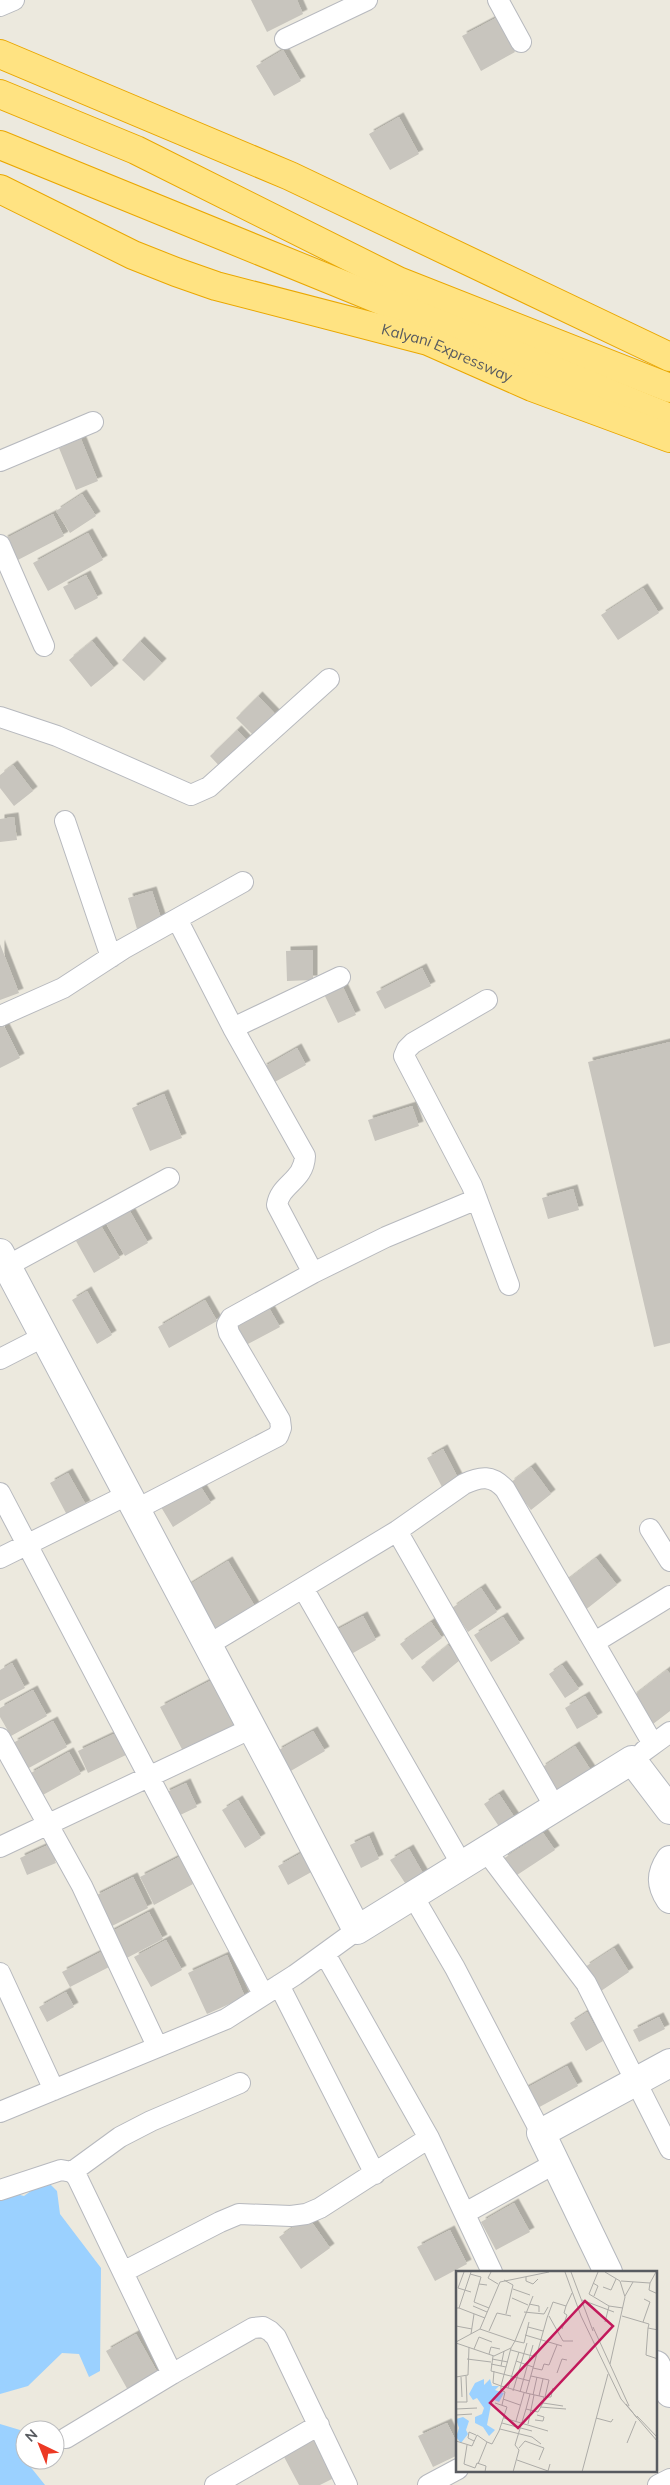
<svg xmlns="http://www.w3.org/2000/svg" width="670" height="2485" font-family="Mulish,sans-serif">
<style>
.water{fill:#9bd1ff}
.building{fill:#c8c5be;filter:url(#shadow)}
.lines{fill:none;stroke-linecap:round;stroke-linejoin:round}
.street-casing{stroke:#b7b9be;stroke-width:22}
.secondary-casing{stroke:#b5b8be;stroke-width:30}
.highway-casing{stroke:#eaa700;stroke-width:30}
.street{stroke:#fff;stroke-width:20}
.secondary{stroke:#fff;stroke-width:28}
.highway{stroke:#ffe382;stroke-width:28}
.labels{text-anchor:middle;stroke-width:4.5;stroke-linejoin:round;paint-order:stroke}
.street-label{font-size:15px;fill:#585b60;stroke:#fff}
.inset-road{fill:none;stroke:#adaca8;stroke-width:1}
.view{fill:#c2185b;fill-opacity:0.15;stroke:#c2185b;stroke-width:2.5}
.inset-edge{fill:none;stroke:#585b60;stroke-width:2.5}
</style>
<defs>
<filter id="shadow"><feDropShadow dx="4.5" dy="-4.5" stdDeviation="0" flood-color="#0004"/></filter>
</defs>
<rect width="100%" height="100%" fill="#ece9de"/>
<path class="water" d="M 46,2180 L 57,2191 L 60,2214 L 101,2268 L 100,2371 L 89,2377 L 79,2354 L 62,2353 L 28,2386 L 0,2394 L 0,2190 L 24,2196 Z
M 0,2424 L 20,2430 L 25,2460 L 45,2485 L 0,2485 Z"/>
<path class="building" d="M 251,0 L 297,0 L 303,14 L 267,32 Z
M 496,18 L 515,52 L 481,71 L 462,36 Z
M 283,50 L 301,81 L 274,96 L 256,66 Z
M 399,117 L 419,154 L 390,170 L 369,134 Z
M 81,439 L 98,481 L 76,490 L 59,448 Z
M 82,494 L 96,516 L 70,533 L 56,511 Z
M 53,514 L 64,536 L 14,562 L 3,540 Z
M 88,533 L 103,560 L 48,591 L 33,563 Z
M 86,575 L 98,598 L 75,610 L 63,587 Z
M 643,588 L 659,613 L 618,640 L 601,615 Z
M 92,641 L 114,668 L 91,687 L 69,660 Z
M 140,641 L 162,663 L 144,681 L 122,660 Z
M 258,696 L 278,717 L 256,738 L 236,718 Z
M 237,730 L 252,746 L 225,772 L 210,756 Z
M 13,765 L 33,791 L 14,806 L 0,788 L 0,775 Z
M 14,817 L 17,840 L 0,842 L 0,819 Z
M 152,891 L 162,921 L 137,929 L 128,898 Z
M 0,944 L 19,993 L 0,1000 Z
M 313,950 L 313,980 L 287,981 L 286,951 Z
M 422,968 L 431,986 L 385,1009 L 376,992 Z
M 341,983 L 356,1015 L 338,1023 L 323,992 Z
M 2,1022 L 20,1058 L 0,1068 L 0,1023 Z
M 670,1042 L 670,1343 L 654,1347 L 588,1062 Z
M 297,1048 L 306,1065 L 271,1084 L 262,1068 Z
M 164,1094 L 182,1138 L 150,1151 L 132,1108 Z
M 412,1106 L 419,1126 L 375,1141 L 368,1120 Z
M 573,1189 L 579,1210 L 548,1219 L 542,1198 Z
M 127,1206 L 148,1243 L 125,1256 L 104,1220 Z
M 101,1226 L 120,1258 L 94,1273 L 76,1241 Z
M 87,1291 L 112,1335 L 97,1344 L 72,1300 Z
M 205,1300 L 217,1321 L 169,1348 L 158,1327 Z
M 269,1308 L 280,1327 L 246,1345 L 236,1325 Z
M 443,1449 L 458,1478 L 442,1487 L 427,1458 Z
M 531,1467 L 551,1494 L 531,1510 L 510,1483 Z
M 68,1473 L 86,1505 L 67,1515 L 50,1483 Z
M 199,1484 L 211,1503 L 173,1527 L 161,1507 Z
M 596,1558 L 617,1585 L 584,1611 L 562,1584 Z
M 228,1561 L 257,1610 L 213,1636 L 184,1588 Z
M 481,1588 L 497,1612 L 468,1632 L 452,1608 Z
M 363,1616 L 376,1640 L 346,1657 L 333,1632 Z
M 503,1617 L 520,1643 L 491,1662 L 474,1635 Z
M 431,1622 L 442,1638 L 412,1660 L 400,1644 Z
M 448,1645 L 460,1660 L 433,1682 L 421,1667 Z
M 12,1663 L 25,1688 L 0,1701 L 0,1670 Z
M 562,1665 L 579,1689 L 565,1698 L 549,1674 Z
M 667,1670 L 670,1674 L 670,1711 L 653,1724 L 632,1697 Z
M 210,1681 L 234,1727 L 184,1753 L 160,1707 Z
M 33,1690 L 47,1716 L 11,1736 L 0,1717 L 0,1708 Z
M 585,1696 L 598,1717 L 577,1729 L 565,1708 Z
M 53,1721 L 67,1747 L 27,1769 L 13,1743 Z
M 313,1731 L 325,1751 L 289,1772 L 277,1751 Z
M 116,1733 L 126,1755 L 88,1773 L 78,1751 Z
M 575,1746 L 592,1772 L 558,1794 L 541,1768 Z
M 69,1752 L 81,1774 L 41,1796 L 29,1774 Z
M 186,1783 L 197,1807 L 176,1817 L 165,1793 Z
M 499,1794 L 515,1818 L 500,1828 L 484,1804 Z
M 238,1800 L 261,1838 L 245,1848 L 222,1810 Z
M 543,1833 L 555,1850 L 514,1877 L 503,1859 Z
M 369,1836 L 379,1859 L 361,1868 L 350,1845 Z
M 48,1845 L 56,1863 L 27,1875 L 20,1858 Z
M 409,1849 L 424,1875 L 407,1886 L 390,1860 Z
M 305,1851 L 315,1870 L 288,1885 L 278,1866 Z
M 179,1857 L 193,1884 L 154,1905 L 140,1877 Z
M 133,1877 L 148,1908 L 110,1927 L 95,1896 Z
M 149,1912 L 163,1939 L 123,1960 L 109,1933 Z
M 166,1940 L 182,1970 L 151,1987 L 134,1957 Z
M 614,1948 L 629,1972 L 601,1991 L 585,1967 Z
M 103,1951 L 111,1966 L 70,1987 L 62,1972 Z
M 227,1955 L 245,1997 L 207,2014 L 188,1973 Z
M 66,1992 L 74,2007 L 47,2022 L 39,2007 Z
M 587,2012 L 603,2041 L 586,2051 L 570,2023 Z
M 659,2017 L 665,2029 L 639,2042 L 633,2030 Z
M 567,2066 L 578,2086 L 534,2110 L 523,2090 Z
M 514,2203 L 530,2232 L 496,2250 L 481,2222 Z
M 308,2217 L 330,2248 L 301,2269 L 279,2237 Z
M 450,2230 L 467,2264 L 435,2281 L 417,2247 Z
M 136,2334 L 159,2375 L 129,2392 L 106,2351 Z
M 447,2423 L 458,2445 L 458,2455 L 433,2467 L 418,2436 Z
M 315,2438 L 336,2477 L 320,2485 L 299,2485 L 283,2455 Z"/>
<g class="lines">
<defs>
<path id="street" d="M 498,0 L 521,42
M 0,6 L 14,0
M 285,39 L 367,0
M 0,461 L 93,422
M 0,545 L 44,646
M 0,717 L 57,736 L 191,795 L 209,787 L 329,679
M 65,821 L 111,957
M 487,1000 L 413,1043 L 407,1049 L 404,1056 L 472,1186 L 509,1285
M 0,1016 L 63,988 L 123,949 L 243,882
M 233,1028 L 340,977
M 7,1266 L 169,1178
M 313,1273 L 386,1237 L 477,1199
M 0,1359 L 43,1337
M 0,1493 L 263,1994
M 135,1510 L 278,1436 L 281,1428 L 280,1420 L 229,1333 L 227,1325 L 231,1318 L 240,1313 L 313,1273 L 277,1205 C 280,1184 304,1181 305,1156 L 233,1028 L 177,919
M 650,1529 L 670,1561
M 397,1531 L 556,1809
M 0,1558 L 127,1495
M 303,1588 L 462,1865
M 595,1642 L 670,1596
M 208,1645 L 397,1531 L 464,1484 C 481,1476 492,1475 505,1489 L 653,1744
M 0,1738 L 82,1886 L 157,2046
M 644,1751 L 670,1732
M 0,1847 L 252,1728
M 486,1851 L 586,1983 L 670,2149
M 413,1896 L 455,1968 L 541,2133
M 325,1954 L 429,2138 L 492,2272
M 0,1973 L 54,2090
M 279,1985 L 375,2174
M 0,2112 L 226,2019 L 295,1975 L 357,1930
M 72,2172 L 120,2137 L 151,2121 L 240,2083
M 0,2190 L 61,2170 L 72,2172 L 77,2177 L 172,2374
M 465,2213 L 554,2164
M 123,2272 L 220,2222 L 239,2214 L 291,2216 L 306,2214 L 320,2208 L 429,2138
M 66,2438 L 172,2374 L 253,2328 L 263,2327 L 270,2331 L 276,2337 L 347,2485
M 215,2485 L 319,2425
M 428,2485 L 458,2469
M 658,2485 L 670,2479"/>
<path id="secondary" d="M 0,1253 L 281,1783 L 357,1930 L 632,1760 L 670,1810
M 670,1860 C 660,1875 661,1885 670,1899
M 608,2272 L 541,2133 L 670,2063
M 656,2365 L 670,2393"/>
<g id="highway">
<path d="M 0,54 L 290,176 L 670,357"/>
<path d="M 0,94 L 136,150 L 398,281 L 670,388"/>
<path d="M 0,145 L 670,418"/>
<path id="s1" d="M 0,189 L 133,255 L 176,272 L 216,286 L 428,341 L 532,387 L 670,438"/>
</g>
</defs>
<use href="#street" class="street-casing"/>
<use href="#secondary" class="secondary-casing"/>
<use href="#highway" class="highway-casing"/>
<use href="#street" class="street"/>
<use href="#secondary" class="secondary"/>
<use href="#highway" class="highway"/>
</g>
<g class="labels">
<g class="street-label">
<text dy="5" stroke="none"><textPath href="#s1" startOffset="478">Kalyani Expressway</textPath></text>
</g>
</g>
<g transform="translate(456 2271)">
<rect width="201" height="201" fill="#ece9de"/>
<path d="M 28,108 L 28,114 L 34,108 L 36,115 L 43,115 L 39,119 L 48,122 L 43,131 L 36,128 L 31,154 L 39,159 L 33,165 L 27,156 L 19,152 L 19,146 L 26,143 L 28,137 L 21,127 L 17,129 L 13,123 L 19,112 ZM 7,146 L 13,150 L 10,159 L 12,163 L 5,172 L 0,166 L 3,157 L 0,148 Z" fill="#9bd1ff"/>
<path class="inset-road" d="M 8,1 L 2,17 L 15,21M 35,1 L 32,7 L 42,13M 109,1 L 125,45 L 165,128 L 202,171M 115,1 L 137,60M 142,1 L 133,23 L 153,35M 149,1 L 164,10 L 169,26 L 154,93M 14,3 L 25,6 L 23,13M 70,6 L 70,10 L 77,13 L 82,8M 48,9 L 57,14 L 50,43M 165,10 L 194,12 L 200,1M 137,12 L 142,15 L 138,25M 194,12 L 193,19 L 202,23M 31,14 L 23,13 L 18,31 L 33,37M 147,16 L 155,19 L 160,8M 57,18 L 74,24M 169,25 L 177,11M 56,27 L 72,34M 126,29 L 158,41M 73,33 L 83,35 L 83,41M 17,35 L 31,41M 0,37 L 3,37 L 15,1M 3,37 L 29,47M 68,41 L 88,43 L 92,36M 93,45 L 107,70 L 117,70M 166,45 L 193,53 L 192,57 L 202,59M 149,51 L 153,35 L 167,37M 187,51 L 194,31 L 188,28M 0,55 L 16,58M 72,56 L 87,60M 137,56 L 173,135M 192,57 L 190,84 L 202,88M 24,58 L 59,70 L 77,25M 106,58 L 111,44 L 108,42 L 110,35M 33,60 L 41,42 L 55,45M 15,63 L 18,43M 69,64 L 106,75M 0,71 L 24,58 L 44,11 L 93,1M 0,72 L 38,85 L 55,77 L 59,70 L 68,72 L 73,51M 55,77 L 45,115 L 70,122M 18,78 L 23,66 L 36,71M 55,79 L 80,86M 33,83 L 35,76 L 44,78M 37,85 L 35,100 L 74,110M 11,88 L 35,91M 36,88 L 52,91M 60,90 L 77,96M 35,93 L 50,96M 45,95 L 48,80M 77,97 L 86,99 L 88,93 L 93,94 L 101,74M 38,100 L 37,112 L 45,115 L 45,119 L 49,121 L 46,134M 101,102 L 106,88 L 111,89M 75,105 L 93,109 L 89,126M 0,106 L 12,104 L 13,76M 5,106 L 6,126M 52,117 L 63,81M 57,120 L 71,72M 64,121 L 77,74M 77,124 L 81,106M 83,125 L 87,108M 89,126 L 95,126 L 97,117M 47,128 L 64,134M 0,131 L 11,131 L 10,105M 87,132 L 107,135M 170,133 L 181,147M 84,136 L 110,138M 0,138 L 21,137M 70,138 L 74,123M 0,144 L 16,143M 181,145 L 202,167M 48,147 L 92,160M 140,147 L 155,151 L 157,148M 79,149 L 87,150 L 88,146 L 81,144M 60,150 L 68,122M 46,152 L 76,160M 72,153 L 78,124M 44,158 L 76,166 L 85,173M 0,170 L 16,175 L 21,164 L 31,171M 18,170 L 12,167 L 13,161 L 20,164M 171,172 L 180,150M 11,174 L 8,193 L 19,197 L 21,192 L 30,195 L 29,201M 63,177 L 69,170 L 88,177 L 83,189M 61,189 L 92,200 L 94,193M 22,193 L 31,171 L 36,173 L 43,160 L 51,136 L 39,132M 57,201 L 63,179 L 59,174 L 70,138 L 82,141 L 87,132 L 88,126 L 70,122 L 91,47 L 97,31 L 110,35 L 116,22M 126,201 L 152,103"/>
<path class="view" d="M 129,30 L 157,55 L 62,157 L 34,132 Z"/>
<rect width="201" height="201" class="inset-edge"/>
</g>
<g transform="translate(40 2445) rotate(317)"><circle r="24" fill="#ffffff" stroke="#bcbdbf"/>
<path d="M0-4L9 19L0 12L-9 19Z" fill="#ec3924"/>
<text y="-8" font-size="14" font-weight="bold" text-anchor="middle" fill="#585b60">N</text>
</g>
</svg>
